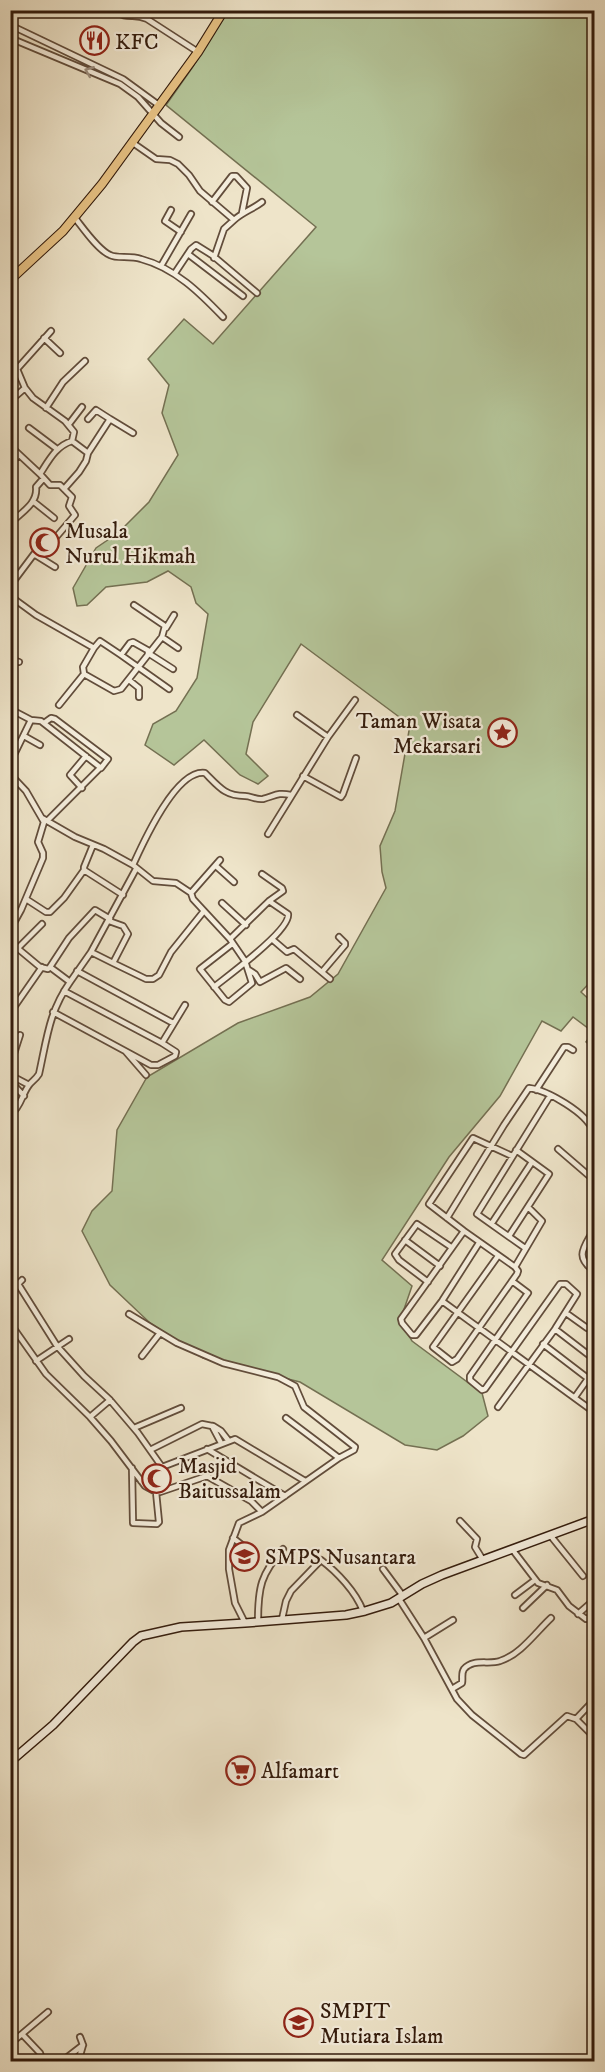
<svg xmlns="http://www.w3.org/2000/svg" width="605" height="2072" font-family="'IM FELL DW Pica',serif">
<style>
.green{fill:#b5c599;stroke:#747052;stroke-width:1.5}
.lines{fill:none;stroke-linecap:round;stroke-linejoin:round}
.street-casing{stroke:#624d3b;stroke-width:8}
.secondary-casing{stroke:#331b0c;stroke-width:10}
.primary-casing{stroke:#331b0c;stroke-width:10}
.street{stroke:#f4eddc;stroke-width:4.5}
.secondary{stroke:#f4eddc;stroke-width:7}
.primary{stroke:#e7c284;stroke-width:8}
.oneway{stroke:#9d8e7e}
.labels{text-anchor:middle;stroke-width:4.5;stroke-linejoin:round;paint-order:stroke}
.poi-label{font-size:22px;fill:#331b0c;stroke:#f4eddc;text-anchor:start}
</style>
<rect width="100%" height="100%" fill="#eee4c9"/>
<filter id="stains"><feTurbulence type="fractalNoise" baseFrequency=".00333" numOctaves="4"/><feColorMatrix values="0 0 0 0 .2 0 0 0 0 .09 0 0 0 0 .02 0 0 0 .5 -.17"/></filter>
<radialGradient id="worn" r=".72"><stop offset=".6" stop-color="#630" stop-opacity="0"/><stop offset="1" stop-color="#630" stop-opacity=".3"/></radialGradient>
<path class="green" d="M 228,11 L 594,11 L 594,978 L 581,992 L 594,1004 L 594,1049 L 586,1042 L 593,1032 L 573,1017 L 561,1031 L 542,1021 L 500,1096 L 449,1157 L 382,1260 L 412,1286 L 400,1321 L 412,1341 L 482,1393 L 488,1416 L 463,1436 L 437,1450 L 405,1445 L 300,1382 L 203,1358 L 150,1323 L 110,1285 L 82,1231 L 92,1211 L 112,1191 L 117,1130 L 147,1077 L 238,1023 L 310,997 L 338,974 L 386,888 L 382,872 L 380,846 L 395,811 L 410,725 L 301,644 L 253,722 L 246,754 L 268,776 L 258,784 L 240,775 L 204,740 L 174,765 L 145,745 L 153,724 L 176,711 L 197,678 L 208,614 L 196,603 L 191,587 L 168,571 L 147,582 L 106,587 L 87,605 L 77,606 L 73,588 L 96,548 L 118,533 L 149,502 L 178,455 L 162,413 L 169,385 L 148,359 L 184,319 L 213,344 L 316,227 L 166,105 L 192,68 Z"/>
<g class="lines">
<defs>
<path id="street" d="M 113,10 C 129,21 132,12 147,19 L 198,52
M 10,25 L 123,79 L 160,106
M 10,38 L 120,84 L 138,97 L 161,123 L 179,137
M 133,143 L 156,159 L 170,160 L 178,164 L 189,175 L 200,191 L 234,220 C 243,212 253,209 262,202
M 212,202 L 232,176 L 236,176 L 247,188 L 242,213
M 171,210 L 165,221 L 181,232
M 75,218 C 83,228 98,250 110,255 C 117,259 130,255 141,259 C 175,268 200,293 223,317
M 188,254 L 243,296
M 214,258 L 224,229 L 234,220
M 161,266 L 191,214
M 175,273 L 191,249 L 196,245 L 212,255 L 257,293
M 44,338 L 60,353
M 10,366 L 17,369 L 25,388 L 33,398 L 65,421 L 74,432 L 72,441
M 17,369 L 51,331
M 10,401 L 25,388
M 46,408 L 63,382 L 85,361
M 88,419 L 96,410 L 110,419
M 69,424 L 82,407
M 29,428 L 57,449
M 10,446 L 40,474
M 10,464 L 19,455
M 64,489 L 79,472 L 86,461 L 88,453 L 110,419 L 133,433
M 34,502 L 54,518
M 10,524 C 21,512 38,504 36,487 L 43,479
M 40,556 L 75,515 L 69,506 L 72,497 L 60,485 L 50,485 L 40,474 C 49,460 56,446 72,441 L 88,453
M 10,586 L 34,554 L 55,567
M 10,596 L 36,615 L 94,648 L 100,641 L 121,655 L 130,643 L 133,642 L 149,651
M 166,628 L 174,615
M 162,637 L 178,648
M 148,653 L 173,669
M 121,655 L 169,689
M 10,659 L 19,662
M 84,674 L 114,691 L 121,689 L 162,637 L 165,626 L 134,605
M 129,680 L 139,688 L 139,697
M 59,705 L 84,674 L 83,667 L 94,648
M 10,709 L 31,720 L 10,763
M 297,715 L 328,737
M 31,720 L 41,721 L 101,768 L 108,759 L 55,719 L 51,718 L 44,723
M 24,736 L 40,745
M 10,774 L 26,791 L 44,822 L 38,842 L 43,853 L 43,858 L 21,910 L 10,930
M 303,776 L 341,797 L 343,794 L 356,758
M 82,788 L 70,775 L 86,756
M 42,818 L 75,837 L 104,849 L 133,865 L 153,881 L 176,883 L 191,893 L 193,899 L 230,939 L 245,961 L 252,983 L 229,1002 L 225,1000 L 200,969 L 232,944
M 47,821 L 100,768
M 268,834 L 328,737 L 355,700
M 133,865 C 143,843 176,769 205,773 C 219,787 225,796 245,796 C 251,796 256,800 263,799 C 275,796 277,792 291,795
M 216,866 L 234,882
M 84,870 L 123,895
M 191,893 L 220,860
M 26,899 L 46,912 L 50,912 L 64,898 L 84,870 L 84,867 L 93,845
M 222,903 L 246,925
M 230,939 L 269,901 L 283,891 L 282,888 L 262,874
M 273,940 L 287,952 L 294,949 L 330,979
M 10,942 L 40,967 L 48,969 L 50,967 L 70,982 C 49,1012 47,1038 39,1074 C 36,1079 32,1081 29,1085 C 21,1096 22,1105 10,1116
M 18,948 L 42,924
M 91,952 L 136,869
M 113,963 L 146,979 L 153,979 L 159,975 L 171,952 L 204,911
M 50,967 L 69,938 L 95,910 L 110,919
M 249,970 L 255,974 L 260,982 L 286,968 L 300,979
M 77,971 L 173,1023
M 322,972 L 345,945 L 345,943 L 339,937
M 70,982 L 91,952 L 113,963 L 128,934 L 123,926 L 109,921
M 214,987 C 229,975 291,930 288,914 L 269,901
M 53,1012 L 151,1065 L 158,1065 L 175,1056 L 176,1052 L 162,1043 L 64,991
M 10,1013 L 42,967
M 162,1043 L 185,1005
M 126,1052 L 146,1075
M 10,1066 L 20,1035
M 10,1075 L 29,1085
M 10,1081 L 24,1096
M 536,1090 L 564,1047 L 568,1047 L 573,1050
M 594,1130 L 591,1135 L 594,1141
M 558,1149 L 594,1180
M 512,1156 L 473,1138 L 429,1204 L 464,1231 L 515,1267
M 447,1218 L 504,1125 L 529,1088 C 547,1090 587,1113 593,1131
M 492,1223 L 532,1162
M 594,1229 C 584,1248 574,1256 594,1271
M 464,1231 L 401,1319 L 402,1323 L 412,1335 L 416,1335 L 442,1301 L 479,1243
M 509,1236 L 549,1174 L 516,1150
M 405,1240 L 440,1266
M 525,1248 L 477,1214 L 550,1096
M 498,1256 L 433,1347 L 452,1362 L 457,1359 L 517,1274 L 518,1271 L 515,1267 L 542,1221 L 528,1207
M 10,1258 L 14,1254
M 428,1282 L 399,1260 L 395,1254 L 417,1224 L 451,1247
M 18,1284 L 57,1346 L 84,1376 L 110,1400 L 90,1417
M 10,1292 L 22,1280
M 442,1301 L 594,1412
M 566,1313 L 587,1328
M 129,1314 L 177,1343 L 223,1363 L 278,1377 L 295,1386 L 304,1407 L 355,1447 L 354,1450 L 339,1458 L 262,1512 L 239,1523 L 229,1550 L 229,1569 L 235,1603 L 245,1623
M 10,1323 L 46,1374 L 90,1417 L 111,1441 L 145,1486 L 156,1492 L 160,1492 L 207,1476 L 251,1501 L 262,1512
M 555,1329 L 594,1359
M 543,1344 L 594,1383
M 142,1356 L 160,1333
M 36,1361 L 69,1339
M 575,1397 L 594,1370
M 110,1400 L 138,1433 L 162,1467
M 498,1407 L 555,1329 L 577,1294 L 566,1284 L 560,1284 L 485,1389 L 482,1390 L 470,1380 L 470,1376 L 528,1293 L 512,1281
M 286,1418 L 339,1458
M 213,1426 L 221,1431 L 228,1440
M 134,1428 L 181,1408
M 207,1449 L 285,1496
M 150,1450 L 202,1424 L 212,1426 L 221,1443
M 132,1468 L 133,1523 L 157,1524 L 159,1522 L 156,1492
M 141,1481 L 162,1467 L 235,1439 L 305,1481
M 460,1521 L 477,1539 L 475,1547 L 483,1560
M 550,1535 L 583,1576
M 233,1538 L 251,1552
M 512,1549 L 538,1583 L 557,1590 L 569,1606 L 586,1619 L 594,1616
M 383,1569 L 403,1596
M 515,1595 L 535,1580
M 399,1599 L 424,1638 L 457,1699 L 472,1715 L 521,1754 L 524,1755 L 567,1716 L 576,1719 L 594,1737
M 523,1608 L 547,1585
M 578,1614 L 594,1600
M 282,1619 L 286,1601 L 291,1591 L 321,1560 C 337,1572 356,1592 363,1611
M 258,1621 C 258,1587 261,1574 283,1549
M 424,1638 L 453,1620
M 452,1689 L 462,1683 C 463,1678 461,1673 464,1669 C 473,1658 489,1665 500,1661 C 520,1655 536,1632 551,1618
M 576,1719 L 594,1700
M 22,2034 L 40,2053 L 43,2062
M 10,2044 L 48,2012
M 61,2062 L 83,2045
M 78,2062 L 83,2045 L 80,2037"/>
<path id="secondary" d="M 10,1762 L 53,1725 L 133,1642 L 141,1636 L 181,1627 L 245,1623 L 346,1615 L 365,1611 L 391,1603 L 422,1584 L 442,1575 L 594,1519"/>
<path id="primary" d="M 10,280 L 63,231 L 102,184 L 198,52 L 224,10"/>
</defs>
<use href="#street" class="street-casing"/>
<use href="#secondary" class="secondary-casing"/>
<use href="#primary" class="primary-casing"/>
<use href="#street" class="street"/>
<use href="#secondary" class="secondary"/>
<use href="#primary" class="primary"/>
</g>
<defs><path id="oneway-chevron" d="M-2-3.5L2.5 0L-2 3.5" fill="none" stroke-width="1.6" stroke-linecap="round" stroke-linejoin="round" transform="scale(1.5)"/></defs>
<use class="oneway" href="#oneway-chevron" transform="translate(89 71) rotate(-158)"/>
<defs>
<symbol id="restaurant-ring" viewBox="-11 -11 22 22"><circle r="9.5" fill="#f4eddc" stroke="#8f2418" stroke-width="1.5"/><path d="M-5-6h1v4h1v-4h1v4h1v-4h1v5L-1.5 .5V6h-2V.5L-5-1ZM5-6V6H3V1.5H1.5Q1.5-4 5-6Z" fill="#8f2418"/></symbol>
<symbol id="mosque-ring" viewBox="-11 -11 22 22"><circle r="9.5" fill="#f4eddc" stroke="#8f2418" stroke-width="1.5"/><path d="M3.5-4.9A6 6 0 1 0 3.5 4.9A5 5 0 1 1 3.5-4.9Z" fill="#8f2418"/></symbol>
<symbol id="sight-ring" viewBox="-11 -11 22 22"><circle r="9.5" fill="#f4eddc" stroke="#8f2418" stroke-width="1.5"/><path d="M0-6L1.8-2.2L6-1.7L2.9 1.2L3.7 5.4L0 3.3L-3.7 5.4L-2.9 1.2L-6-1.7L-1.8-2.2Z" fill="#8f2418"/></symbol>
<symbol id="school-ring" viewBox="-11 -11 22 22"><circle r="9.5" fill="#f4eddc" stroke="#8f2418" stroke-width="1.5"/><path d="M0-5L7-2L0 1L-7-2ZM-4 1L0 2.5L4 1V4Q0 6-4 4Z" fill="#8f2418"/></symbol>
<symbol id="supermarket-ring" viewBox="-11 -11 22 22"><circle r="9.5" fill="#f4eddc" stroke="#8f2418" stroke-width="1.5"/><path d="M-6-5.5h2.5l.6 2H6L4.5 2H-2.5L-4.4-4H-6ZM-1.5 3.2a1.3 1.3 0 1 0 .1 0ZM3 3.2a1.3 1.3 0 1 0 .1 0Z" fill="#8f2418"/></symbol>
</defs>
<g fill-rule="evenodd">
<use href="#restaurant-ring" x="78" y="24" width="33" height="33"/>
<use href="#mosque-ring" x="28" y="526" width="33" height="33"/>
<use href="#sight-ring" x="486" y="716" width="33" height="33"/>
<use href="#mosque-ring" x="140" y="1462" width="33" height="33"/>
<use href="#school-ring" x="228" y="1540" width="33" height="33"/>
<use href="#supermarket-ring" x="224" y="1754" width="33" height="33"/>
<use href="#school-ring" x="282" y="2006" width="33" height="33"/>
</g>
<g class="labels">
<g class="poi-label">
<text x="115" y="49">KFC</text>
<text x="65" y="538">Musala<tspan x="65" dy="25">Nurul Hikmah</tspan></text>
<text x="481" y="728" text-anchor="end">Taman Wisata<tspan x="481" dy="25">Mekarsari</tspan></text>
<text x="178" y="1473">Masjid<tspan x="178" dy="25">Baitussalam</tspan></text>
<text x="265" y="1564">SMPS Nusantara</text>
<text x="261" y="1778">Alfamart</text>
<text x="320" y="2018">SMPIT<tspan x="320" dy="25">Mutiara Islam</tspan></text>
</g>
</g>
<rect width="605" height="2072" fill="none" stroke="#eee4c9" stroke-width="36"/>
<rect x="12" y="12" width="581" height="2048" fill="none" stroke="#331b0c" stroke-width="3"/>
<rect x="18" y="18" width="569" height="2036" fill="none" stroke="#331b0c" stroke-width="1.5"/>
<rect width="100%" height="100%" filter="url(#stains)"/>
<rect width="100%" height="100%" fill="url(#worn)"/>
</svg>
